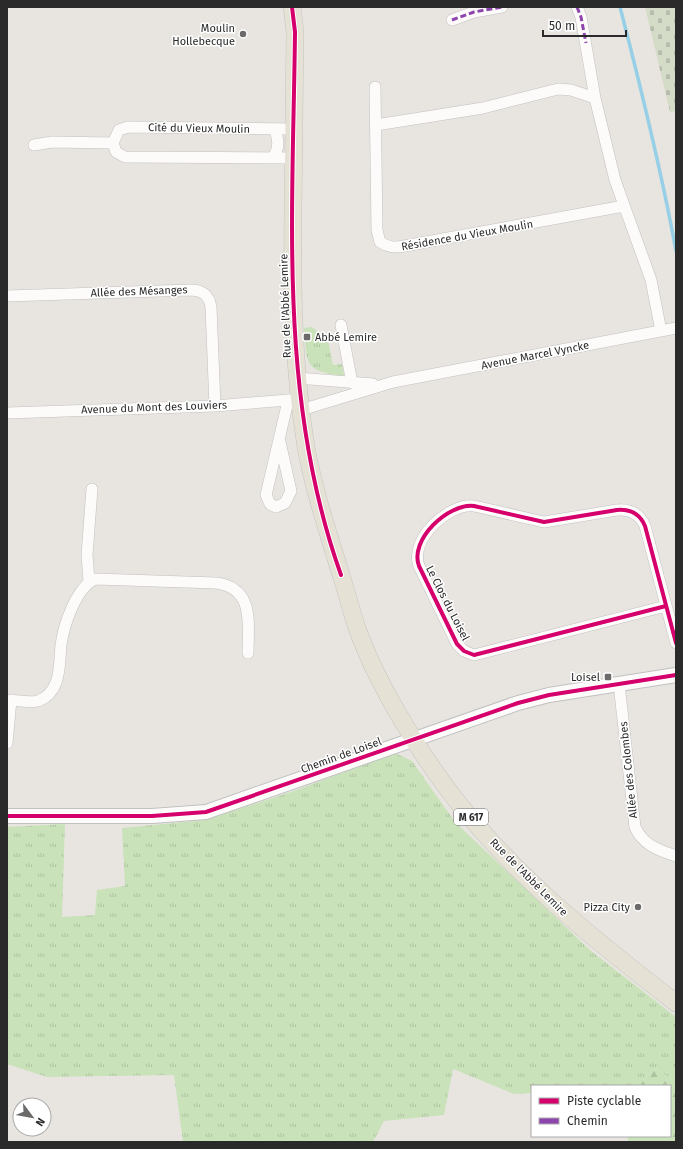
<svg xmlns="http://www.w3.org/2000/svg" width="683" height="1149" font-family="'Fira Sans',sans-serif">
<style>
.grass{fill:url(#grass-tufts)}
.forest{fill:url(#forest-firs)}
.cemetery{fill:url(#cemetery-stones)}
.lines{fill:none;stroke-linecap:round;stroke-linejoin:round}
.stream{stroke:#97cfe6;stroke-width:3.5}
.minor-casing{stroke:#c1c1c1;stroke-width:12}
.tertiary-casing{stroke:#c1c1c1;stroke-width:16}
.primary-casing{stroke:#c4c3c1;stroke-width:18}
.minor{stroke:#fcfbfa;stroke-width:11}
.tertiary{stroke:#fcfbfa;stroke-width:14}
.primary{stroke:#e5e2d5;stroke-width:17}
.quiet{stroke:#8e44ad;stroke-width:3;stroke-dasharray:6 3;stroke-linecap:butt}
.cycleway-casing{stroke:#fff;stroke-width:6}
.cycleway{stroke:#d6006c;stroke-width:4}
.poi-dot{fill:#6c6b6a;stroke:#fff;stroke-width:1.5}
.labels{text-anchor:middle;stroke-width:3;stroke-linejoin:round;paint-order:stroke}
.shield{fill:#fff;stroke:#6a6a6a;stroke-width:1}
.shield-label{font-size:10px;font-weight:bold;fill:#2a2a2a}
.poi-label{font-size:11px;fill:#2a2a2a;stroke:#fff;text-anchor:end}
.street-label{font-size:11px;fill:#2a2a2a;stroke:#fff}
</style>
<defs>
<pattern id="grass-tufts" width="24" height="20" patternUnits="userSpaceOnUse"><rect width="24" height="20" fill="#c9e2ba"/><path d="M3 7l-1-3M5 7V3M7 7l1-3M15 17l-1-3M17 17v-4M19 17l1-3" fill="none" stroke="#adc2a0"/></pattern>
<pattern id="forest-firs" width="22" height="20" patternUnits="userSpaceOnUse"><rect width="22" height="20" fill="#c9e2ba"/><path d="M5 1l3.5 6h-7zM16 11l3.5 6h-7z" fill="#adc2a0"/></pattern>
<pattern id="cemetery-stones" width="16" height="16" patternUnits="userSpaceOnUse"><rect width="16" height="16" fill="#d4dcc8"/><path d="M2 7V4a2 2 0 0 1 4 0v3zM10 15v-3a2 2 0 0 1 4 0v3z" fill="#b6bdac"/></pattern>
</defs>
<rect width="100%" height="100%" fill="#e8e5e0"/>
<path class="grass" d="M 312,327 L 328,340 L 333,365 L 342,364 L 344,376 C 304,371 307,365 304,328 Z
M 395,753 L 412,761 L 455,822 L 590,950 L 676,1017 L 676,1083 L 656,1068 L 636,1086 L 532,1086 L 532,1093 L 514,1094 L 453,1069 L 444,1115 L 384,1121 L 373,1142 L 183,1142 L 174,1075 L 47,1077 L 7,1064 L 7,827 L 65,824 L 62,917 L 95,915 L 97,890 L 125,886 L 122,828 L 206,820 L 291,792 Z"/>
<path class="forest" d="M 656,1068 L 676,1083 L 676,1142 L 628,1142 L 628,1136 L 670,1136 L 670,1086 L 636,1086 Z"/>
<path class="cemetery" d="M 645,7 L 676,7 L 676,111 L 670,112 Z"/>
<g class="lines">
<path class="stream" d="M 620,7 C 641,88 661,169 676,251"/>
<defs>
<path id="minor" d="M 577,7 L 581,17 L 595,98
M 452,20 L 474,12 L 502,7
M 375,87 L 377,230 L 380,242 C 388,247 394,248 404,246 L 624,206
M 376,125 L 483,108 L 558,89 L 571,90 L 595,98 L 615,180 L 651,280 L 661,331
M 34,145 L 52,142 L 113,143
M 272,158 C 280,149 279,139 274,129
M 294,158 L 125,157 L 116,152 L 113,143 L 119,130 L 128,127 L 294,129
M 7,296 L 190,290 C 202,290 209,295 211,307 L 215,406
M 341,325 L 352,383
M 297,378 L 373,384
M 301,410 L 393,382 L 676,328
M 7,413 L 215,406 L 300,399
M 280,442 L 291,491 L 285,503 L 276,507 L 270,504 L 266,495 L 288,401
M 89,581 L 87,555 L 92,489
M 666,606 L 474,655 L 464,651 L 457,644 L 419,566 C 409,540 448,503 474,506 L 544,522 L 617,510 C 630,509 640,514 645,526 L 676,643
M 619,684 L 635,827 C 643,845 658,850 676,856
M 7,743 L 11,700 C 20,701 30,703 38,701 C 62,692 59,664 61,645 C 64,624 76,588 95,579 L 216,583 C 255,588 248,624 248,653"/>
<path id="tertiary" d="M 7,816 L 152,816 L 206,812 L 518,703 L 549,695 L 676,675"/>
<path id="primary" d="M 292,7 L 295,32 C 294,91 294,150 293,209 C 292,289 293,368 306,447 C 314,491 328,532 341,575 C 347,593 351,611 357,628 C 375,679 414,744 446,787 C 509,872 593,939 676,1003"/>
</defs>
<use href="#minor" class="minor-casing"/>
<use href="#tertiary" class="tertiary-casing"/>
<use href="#primary" class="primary-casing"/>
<use href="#minor" class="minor"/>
<use href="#tertiary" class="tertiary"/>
<use href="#primary" class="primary"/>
<path class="quiet" d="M 577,7 L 581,17 L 586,43
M 452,20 L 474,12 L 502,7"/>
<defs>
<path id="cycleway" d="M 292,7 L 295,32 C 293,215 278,399 341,575
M 666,606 L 474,655 L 464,651 L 457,644 L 419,566 C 409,540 448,503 474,506 L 544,522 L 617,510 C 630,509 640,514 645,526 L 676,643
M 7,816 L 152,816 L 206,812 L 518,703 L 549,695 L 676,675"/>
</defs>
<use href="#cycleway" class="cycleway-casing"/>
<use href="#cycleway" class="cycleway"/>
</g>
<g class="poi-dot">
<circle cx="243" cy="34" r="4"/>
<rect x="303" y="333" width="8" height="8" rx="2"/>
<rect x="604" y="673" width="8" height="8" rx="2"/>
<circle cx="638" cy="907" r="4"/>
</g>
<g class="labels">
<rect class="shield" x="454" y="809" width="34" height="16" rx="3"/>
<g class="shield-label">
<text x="471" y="821">M 617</text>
</g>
<g class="poi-label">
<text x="235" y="32">Moulin<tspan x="235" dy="13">Hollebecque</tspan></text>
<text x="315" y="341" text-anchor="start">Abbé Lemire</text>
<text x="600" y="681">Loisel</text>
<text x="630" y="911">Pizza City</text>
</g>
<g class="street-label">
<text transform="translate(199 128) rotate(1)" y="4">Cité du Vieux Moulin</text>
<text transform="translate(467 235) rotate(-10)" y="4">Résidence du Vieux Moulin</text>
<text transform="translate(139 291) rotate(-2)" y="4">Allée des Mésanges</text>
<text transform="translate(285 306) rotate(-92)" y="4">Rue de l'Abbé Lemire</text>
<text transform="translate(535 355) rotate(-11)" y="4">Avenue Marcel Vyncke</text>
<text transform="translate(154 407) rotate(-2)" y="4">Avenue du Mont des Louviers</text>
<text transform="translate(448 603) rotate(63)" y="4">Le Clos du Loisel</text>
<text transform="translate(341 755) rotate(-20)" y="4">Chemin de Loisel</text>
<text transform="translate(628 770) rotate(-96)" y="4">Allée des Colombes</text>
<text transform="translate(529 877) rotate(45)" y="4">Rue de l'Abbé Lemire</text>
</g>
</g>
<rect width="683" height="1149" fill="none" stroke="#2a2a2a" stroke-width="16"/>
<rect x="531" y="1085" width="140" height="52" fill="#ffffff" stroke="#aaaaaa"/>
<rect x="539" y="1098" width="20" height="6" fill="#d6006c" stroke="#aaaaaa"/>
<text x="567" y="1105" font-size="12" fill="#2a2a2a">Piste cyclable</text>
<rect x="539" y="1118" width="20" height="6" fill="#8e44ad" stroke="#aaaaaa"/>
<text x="567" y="1125" font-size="12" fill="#2a2a2a">Chemin</text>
<g transform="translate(32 1117) rotate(122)"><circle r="19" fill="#ffffff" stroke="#aaaaaa"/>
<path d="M0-3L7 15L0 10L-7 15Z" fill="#6c6b6a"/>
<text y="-6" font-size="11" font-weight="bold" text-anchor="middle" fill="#2a2a2a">N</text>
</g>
<path d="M543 30v6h83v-6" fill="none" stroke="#2a2a2a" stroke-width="2"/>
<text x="549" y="30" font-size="12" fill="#2a2a2a" stroke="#ffffff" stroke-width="3" paint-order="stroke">50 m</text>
</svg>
